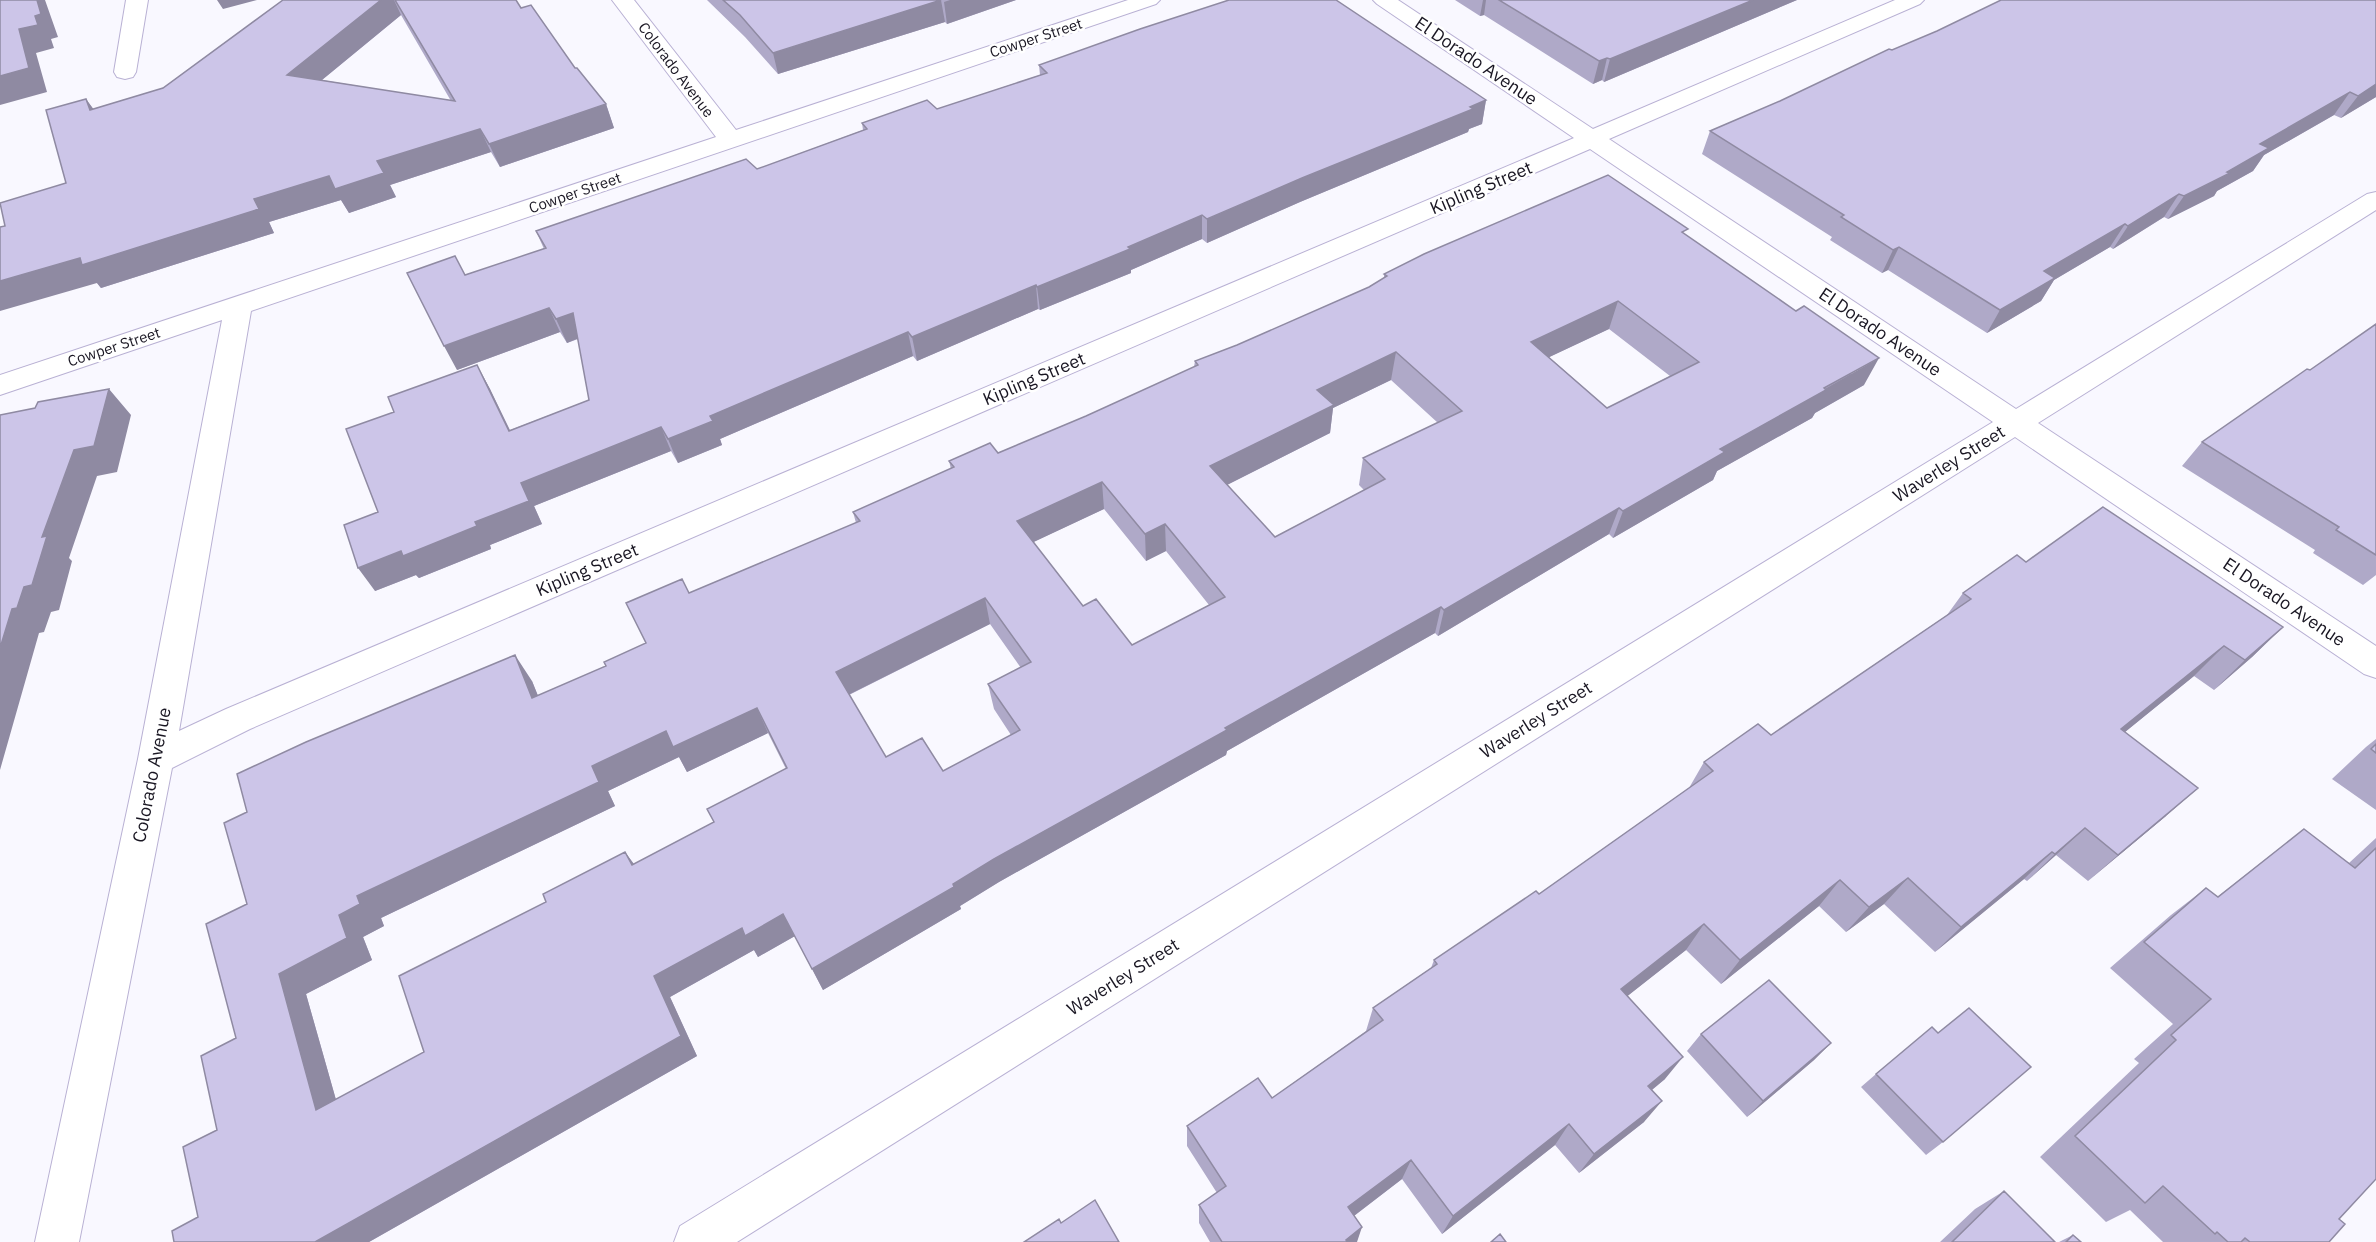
<svg xmlns="http://www.w3.org/2000/svg" width="2376" height="1242" font-family="'IBM Plex Sans',sans-serif">
<style>
.lines{fill:none;stroke-linecap:round;stroke-linejoin:round}
.minor-casing{stroke:#b9b1d4;stroke-width:2}
.minor{fill:#fff;fill-rule:evenodd}
.wall{fill:#afa9c8;fill-rule:evenodd}
.shaded-wall{fill:#8f8aa2}
.building{fill:#ccc5e8;stroke:#8f8aa2;stroke-width:1.5;fill-rule:evenodd}
.labels{text-anchor:middle;stroke-width:5;stroke-linejoin:round;paint-order:stroke}
.far-street-label{font-size:15px;fill:#191622;stroke:#fff}
.street-label{font-size:18px;fill:#191622;stroke:#fff}
</style>
<rect width="100%" height="100%" fill="#f9f8ff"/>
<g class="lines">
<defs>
<path id="minor" d="M 126,0 L 148,0 L 136,72 L 133,77 L 125,79 L 117,77 L 114,72 Z
M 612,0 L 634,0 L 736,130 L 1128,0 L 1160,0 L 1156,4 L 251,311 L 179,731 L 226,709 L 1574,138 L 1377,4 L 1373,0 L 1398,0 L 1593,129 L 1895,0 L 1924,0 L 1920,4 L 1609,139 L 2016,409 L 2367,194 L 2376,192 L 2376,210 L 2038,423 L 2376,646 L 2376,678 L 2364,674 L 2015,437 L 737,1242 L 674,1242 L 680,1226 L 1993,422 L 1590,149 L 250,729 L 172,768 L 79,1242 L 35,1242 L 138,759 L 222,320 L 0,395 L 0,375 L 716,137 Z"/>
</defs>
<use href="#minor" class="minor-casing"/>
<use href="#minor" class="minor"/>
</g>
<path class="wall" d="M 283,0 L 516,0 L 521,8 L 606,104 L 614,128 L 500,167 L 491,152 L 390,185 L 396,197 L 349,213 L 341,200 L 269,222 L 274,233 L 101,288 L 97,283 L 5,226 L 66,183 L 86,99 L 93,109 L 163,88 ZM 401,15 L 451,101 L 322,80 Z
M 707,0 L 1016,0 L 947,24 L 945,22 L 778,74 L 745,37 Z
M 1455,0 L 1797,0 L 1604,82 L 1602,80 L 1593,84 L 1484,15 L 1480,16 Z
M 2376,0 L 2376,97 L 2341,118 L 2334,115 L 2264,155 L 2253,171 L 2217,191 L 2214,196 L 2168,219 L 2164,217 L 2113,249 L 2110,247 L 2054,280 L 2041,301 L 1987,333 L 1888,270 L 1882,273 L 1830,240 L 1832,237 L 1702,154 L 1710,131 L 1780,101 L 1892,50 Z
M 1039,65 L 1486,100 L 1482,124 L 1469,129 L 1468,132 L 1300,202 L 1207,243 L 1202,239 L 1131,270 L 1131,273 L 1040,310 L 1038,309 L 917,361 L 913,356 L 720,439 L 722,445 L 678,463 L 671,451 L 534,506 L 542,524 L 490,545 L 491,549 L 419,578 L 416,575 L 375,591 L 378,512 L 394,412 L 477,365 L 490,389 L 510,430 L 589,400 L 578,339 L 567,343 L 560,332 L 457,370 L 544,249 L 536,231 L 757,169 L 863,130 L 862,123 L 937,109 L 1040,75 Z
M 1686,235 L 1864,385 L 1815,413 L 1812,418 L 1717,471 L 1713,480 L 1613,538 L 1609,534 L 1438,636 L 1435,633 L 1227,751 L 1226,755 L 999,882 L 960,906 L 961,909 L 823,990 L 795,936 L 758,957 L 754,950 L 670,997 L 697,1056 L 369,1242 L 174,1242 L 198,1217 L 217,1130 L 236,1038 L 247,904 L 247,812 L 532,681 L 538,696 L 606,666 L 646,643 L 689,593 L 856,523 L 853,512 L 951,469 L 949,461 L 998,453 L 1086,416 L 1194,367 L 1195,361 L 1237,345 L 1369,287 L 1384,278 L 1384,274 ZM 1609,329 L 1670,376 L 1607,408 L 1549,357 ZM 1391,380 L 1438,423 L 1363,458 L 1359,485 L 1364,490 L 1275,537 L 1227,485 L 1330,433 L 1333,408 ZM 1104,509 L 1146,561 L 1166,551 L 1209,605 L 1132,645 L 1083,606 L 1033,542 ZM 990,624 L 1021,668 L 988,684 L 994,709 L 1011,735 L 943,771 L 886,757 L 849,695 ZM 768,733 L 786,769 L 714,822 L 634,864 L 625,852 L 546,902 L 424,1052 L 336,1100 L 306,994 L 372,960 L 363,937 L 384,926 L 381,918 L 615,806 L 608,791 L 679,757 L 687,772 Z
M 2376,324 L 2376,575 L 2363,585 L 2313,553 L 2315,550 L 2182,466 L 2202,442 L 2310,370 Z
M 2026,562 L 2283,627 L 2252,657 L 2214,690 L 2194,676 L 2125,732 L 2166,816 L 2088,881 L 2056,855 L 2027,881 L 2024,879 L 1935,952 L 1884,904 L 1846,932 L 1819,906 L 1721,984 L 1686,950 L 1627,996 L 1665,1079 L 1652,1090 L 1644,1122 L 1579,1173 L 1555,1145 L 1442,1234 L 1402,1179 L 1354,1216 L 1357,1242 L 1210,1242 L 1199,1223 L 1199,1205 L 1217,1193 L 1187,1146 L 1187,1126 L 1272,1098 L 1366,1031 L 1373,1008 L 1431,968 L 1434,960 L 1539,894 L 1689,788 L 1704,762 L 1771,735 L 1947,615 L 1963,593 Z
M 2376,739 L 2376,810 L 2332,779 L 2366,747 Z
M 2304,829 L 2349,863 L 2376,838 L 2376,1179 L 2339,1219 L 2329,1242 L 2163,1242 L 2130,1210 L 2106,1222 L 2040,1157 L 2139,1063 L 2134,1059 L 2173,1024 L 2110,968 L 2171,915 L 2206,888 L 2217,897 Z
M 1701,1034 L 1831,1043 L 1814,1060 L 1747,1117 L 1687,1051 Z
M 1876,1074 L 1943,1142 L 1926,1155 L 1861,1087 Z
M 2004,1191 L 2055,1242 L 1940,1242 L 1975,1209 Z
M 2073,1235 L 2081,1242 L 2059,1242 Z"/>
<path class="shaded-wall" d="M 37,0 L 45,0 L 58,37 L 51,39 L 54,48 L 36,53 L 47,92 L 0,105 L 0,76 L 19,29 L 35,16 Z
M 217,0 L 257,0 L 223,9 Z
M 381,0 L 394,0 L 401,15 L 300,98 L 287,75 Z
M 941,0 L 945,22 L 778,74 L 773,53 Z
M 950,0 L 1016,0 L 947,24 L 944,2 Z
M 1483,0 L 1486,0 L 1484,15 L 1480,16 Z
M 1753,0 L 1797,0 L 1604,82 L 1610,59 Z
M 1607,58 L 1602,80 L 1593,84 L 1599,61 Z
M 2376,84 L 2376,97 L 2341,118 L 2358,96 Z
M 2350,92 L 2334,115 L 2264,155 L 2253,171 L 2217,191 L 2214,196 L 2168,219 L 2184,196 L 2227,172 L 2260,144 Z
M 86,99 L 103,122 L 90,110 Z
M 1486,100 L 1482,124 L 1469,129 L 1468,132 L 1300,202 L 1207,243 L 1207,219 L 1302,178 Z
M 606,104 L 614,128 L 500,167 L 489,144 Z
M 480,129 L 491,152 L 390,185 L 377,161 Z
M 384,173 L 396,197 L 349,213 L 341,200 L 269,222 L 274,233 L 101,288 L 97,283 L 0,311 L 0,281 L 254,199 L 329,176 Z
M 2179,194 L 2164,217 L 2113,249 L 2128,226 Z
M 1202,215 L 1202,239 L 1131,270 L 1131,273 L 1040,310 L 1037,287 Z
M 2125,224 L 2110,247 L 2054,280 L 2041,301 L 1987,333 L 2000,310 L 2044,271 Z
M 1899,247 L 1888,270 L 1882,273 L 1893,250 Z
M 1036,285 L 1038,309 L 917,361 L 912,337 Z
M 1618,301 L 1609,329 L 1524,369 L 1531,342 Z
M 549,308 L 560,332 L 457,370 L 444,346 Z
M 573,313 L 584,336 L 567,343 L 556,319 Z
M 908,332 L 913,356 L 720,439 L 722,445 L 678,463 L 668,439 L 710,416 Z
M 1396,352 L 1391,380 L 1333,408 L 1330,433 L 1209,494 L 1210,466 L 1317,390 Z
M 1879,358 L 1864,385 L 1815,413 L 1812,418 L 1717,471 L 1713,480 L 1613,538 L 1623,511 L 1720,449 Z
M 477,365 L 490,389 L 521,454 L 509,431 Z
M 109,389 L 131,415 L 117,472 L 97,476 L 69,558 L 72,561 L 59,610 L 51,612 L 44,632 L 39,633 L 0,770 L 0,648 L 12,609 L 42,537 L 74,450 Z
M 661,427 L 671,451 L 534,506 L 542,524 L 490,545 L 491,549 L 419,578 L 416,575 L 375,591 L 358,568 L 475,522 L 521,483 Z
M 1102,482 L 1104,509 L 1021,548 L 1017,521 Z
M 1619,508 L 1609,534 L 1438,636 L 1444,610 Z
M 1165,524 L 1166,551 L 1146,561 L 1145,534 Z
M 985,598 L 990,624 L 844,697 L 836,672 Z
M 1441,607 L 1435,633 L 1227,751 L 1226,755 L 999,882 L 960,906 L 961,909 L 823,990 L 812,969 L 994,859 L 1225,728 Z
M 2283,627 L 2252,657 L 2214,690 L 2245,660 Z
M 2224,646 L 2194,676 L 2093,758 L 2121,729 Z
M 515,655 L 532,681 L 549,723 L 532,698 Z
M 757,708 L 768,733 L 687,772 L 679,757 L 608,791 L 615,806 L 381,918 L 384,926 L 363,937 L 372,960 L 306,994 L 344,1128 L 316,1110 L 279,974 L 339,915 L 357,896 L 592,766 L 666,731 Z
M 2198,788 L 2166,816 L 2088,881 L 2118,855 Z
M 2085,828 L 2056,855 L 2027,881 L 2055,854 Z
M 625,852 L 641,874 L 632,865 Z
M 2052,852 L 2024,879 L 1935,952 L 1961,927 Z
M 1908,878 L 1884,904 L 1846,932 L 1869,907 Z
M 1840,880 L 1819,906 L 1721,984 L 1740,960 Z
M 783,914 L 795,936 L 758,957 L 754,950 L 670,997 L 697,1056 L 369,1242 L 315,1242 L 654,976 L 742,928 Z
M 1704,924 L 1686,950 L 1606,1013 L 1621,989 Z
M 1831,1043 L 1814,1060 L 1747,1117 L 1763,1101 Z
M 1683,1057 L 1665,1079 L 1631,1107 L 1648,1086 Z
M 1662,1101 L 1644,1122 L 1579,1173 L 1594,1154 Z
M 1569,1124 L 1555,1145 L 1442,1234 L 1453,1216 Z
M 1411,1160 L 1402,1179 L 1342,1225 L 1348,1207 Z
M 1362,1227 L 1357,1242 L 1345,1242 L 1346,1240 Z"/>
<path class="building" d="M 0,0 L 37,0 L 41,14 L 35,16 L 38,25 L 19,29 L 29,68 L 0,76 Z
M 283,0 L 381,0 L 287,75 L 455,101 L 395,0 L 516,0 L 521,8 L 531,5 L 575,68 L 577,68 L 606,104 L 489,144 L 480,129 L 377,161 L 384,173 L 335,189 L 329,176 L 254,199 L 259,209 L 82,265 L 80,258 L 0,281 L 0,227 L 5,226 L 0,203 L 66,183 L 46,110 L 86,99 L 90,110 L 163,88 Z
M 723,0 L 941,0 L 773,53 L 740,15 Z
M 1229,0 L 1336,0 L 1486,100 L 1470,107 L 1473,109 L 1302,178 L 1207,219 L 1202,215 L 1128,247 L 1130,249 L 1037,287 L 1036,285 L 912,337 L 908,332 L 710,416 L 713,421 L 668,439 L 661,427 L 521,483 L 529,501 L 475,522 L 477,526 L 403,556 L 401,551 L 358,568 L 344,525 L 378,512 L 346,429 L 394,412 L 388,397 L 477,365 L 509,431 L 589,400 L 573,313 L 556,319 L 549,308 L 444,346 L 407,273 L 455,256 L 465,275 L 546,248 L 536,231 L 746,159 L 757,169 L 867,129 L 862,123 L 927,100 L 937,109 L 1047,73 L 1039,65 L 1140,29 Z
M 1499,0 L 1753,0 L 1610,59 L 1607,58 L 1599,61 Z
M 2001,0 L 2376,0 L 2376,84 L 2358,96 L 2350,92 L 2260,144 L 2269,148 L 2227,172 L 2230,173 L 2184,196 L 2179,194 L 2128,226 L 2125,224 L 2044,271 L 2055,278 L 2000,310 L 1899,247 L 1893,250 L 1841,217 L 1844,215 L 1710,131 L 1780,101 L 1889,49 L 1892,50 L 1937,31 Z
M 1608,175 L 1688,229 L 1682,232 L 1796,311 L 1804,306 L 1879,358 L 1824,388 L 1826,390 L 1720,449 L 1725,452 L 1623,511 L 1619,508 L 1444,610 L 1441,607 L 1225,728 L 1227,730 L 994,859 L 953,884 L 954,887 L 812,969 L 783,914 L 745,936 L 742,928 L 654,976 L 681,1036 L 315,1242 L 174,1242 L 172,1231 L 198,1217 L 183,1147 L 217,1130 L 201,1056 L 236,1038 L 206,924 L 247,904 L 224,823 L 247,812 L 237,774 L 306,742 L 515,655 L 532,698 L 606,666 L 604,662 L 646,643 L 626,603 L 682,579 L 689,593 L 860,521 L 853,512 L 954,467 L 949,461 L 990,443 L 998,453 L 1086,416 L 1198,365 L 1195,361 L 1237,345 L 1369,287 L 1387,276 L 1384,274 L 1424,254 ZM 1618,301 L 1699,362 L 1607,408 L 1531,342 ZM 1396,352 L 1462,411 L 1363,458 L 1385,479 L 1275,537 L 1210,466 L 1334,405 L 1317,390 ZM 1102,482 L 1145,534 L 1165,524 L 1225,597 L 1132,645 L 1096,599 L 1083,606 L 1017,521 ZM 985,598 L 1031,662 L 988,684 L 1020,730 L 943,771 L 922,738 L 886,757 L 836,672 ZM 757,708 L 787,768 L 707,809 L 714,822 L 632,865 L 625,852 L 543,894 L 546,902 L 399,976 L 424,1052 L 316,1110 L 279,974 L 347,938 L 339,915 L 360,904 L 357,896 L 599,782 L 592,766 L 666,731 L 673,747 Z
M 2376,324 L 2376,555 L 2336,530 L 2339,527 L 2202,442 L 2307,369 L 2310,370 Z
M 109,389 L 94,446 L 74,450 L 42,537 L 47,536 L 32,585 L 24,587 L 17,608 L 12,609 L 0,648 L 0,415 L 35,408 L 38,402 Z
M 2103,507 L 2283,627 L 2245,660 L 2224,646 L 2121,729 L 2198,788 L 2118,855 L 2085,828 L 2055,854 L 2052,852 L 1961,927 L 1908,878 L 1869,907 L 1840,880 L 1740,960 L 1704,924 L 1621,989 L 1683,1057 L 1648,1086 L 1662,1101 L 1594,1154 L 1569,1124 L 1453,1216 L 1411,1160 L 1348,1207 L 1362,1227 L 1346,1240 L 1347,1242 L 1222,1242 L 1199,1205 L 1226,1186 L 1187,1126 L 1258,1078 L 1272,1098 L 1383,1020 L 1373,1008 L 1437,964 L 1434,960 L 1536,891 L 1539,894 L 1713,771 L 1704,762 L 1758,724 L 1771,735 L 1971,599 L 1963,593 L 2017,555 L 2026,562 Z
M 2376,744 L 2376,753 L 2371,749 Z
M 2304,829 L 2355,868 L 2376,848 L 2376,1179 L 2339,1219 L 2345,1224 L 2329,1242 L 2250,1242 L 2245,1238 L 2241,1242 L 2228,1242 L 2217,1232 L 2215,1234 L 2163,1186 L 2145,1203 L 2075,1136 L 2176,1040 L 2171,1035 L 2211,999 L 2144,942 L 2206,888 L 2218,897 Z
M 1769,980 L 1831,1043 L 1763,1101 L 1701,1034 Z
M 1969,1008 L 2031,1067 L 1943,1142 L 1876,1074 L 1932,1027 L 1938,1033 Z
M 2004,1191 L 2055,1242 L 1952,1242 Z
M 1095,1200 L 1119,1242 L 1024,1242 L 1059,1219 L 1061,1223 Z
M 1500,1234 L 1506,1242 L 1491,1242 Z
M 2073,1235 L 2081,1242 L 2066,1242 Z"/>
<g class="labels">
<g class="far-street-label">
<text transform="translate(1036 38) rotate(-18)" y="5">Cowper Street</text>
<text transform="translate(676 70) rotate(53)" y="5">Colorado Avenue</text>
<text transform="translate(575 193) rotate(-19)" y="5">Cowper Street</text>
<text transform="translate(114 347) rotate(-18)" y="5">Cowper Street</text>
</g>
<g class="street-label">
<text transform="translate(1476 61) rotate(34)" y="6">El Dorado Avenue</text>
<text transform="translate(1481 188) rotate(-23)" y="6">Kipling Street</text>
<text transform="translate(1880 332) rotate(34)" y="6">El Dorado Avenue</text>
<text transform="translate(1034 379) rotate(-23)" y="6">Kipling Street</text>
<text transform="translate(1949 464) rotate(-32)" y="6">Waverley Street</text>
<text transform="translate(587 570) rotate(-23)" y="6">Kipling Street</text>
<text transform="translate(2284 602) rotate(34)" y="6">El Dorado Avenue</text>
<text transform="translate(1536 720) rotate(-32)" y="6">Waverley Street</text>
<text transform="translate(152 775) rotate(-79)" y="6">Colorado Avenue</text>
<text transform="translate(1123 977) rotate(-32)" y="6">Waverley Street</text>
</g>
</g>
</svg>
